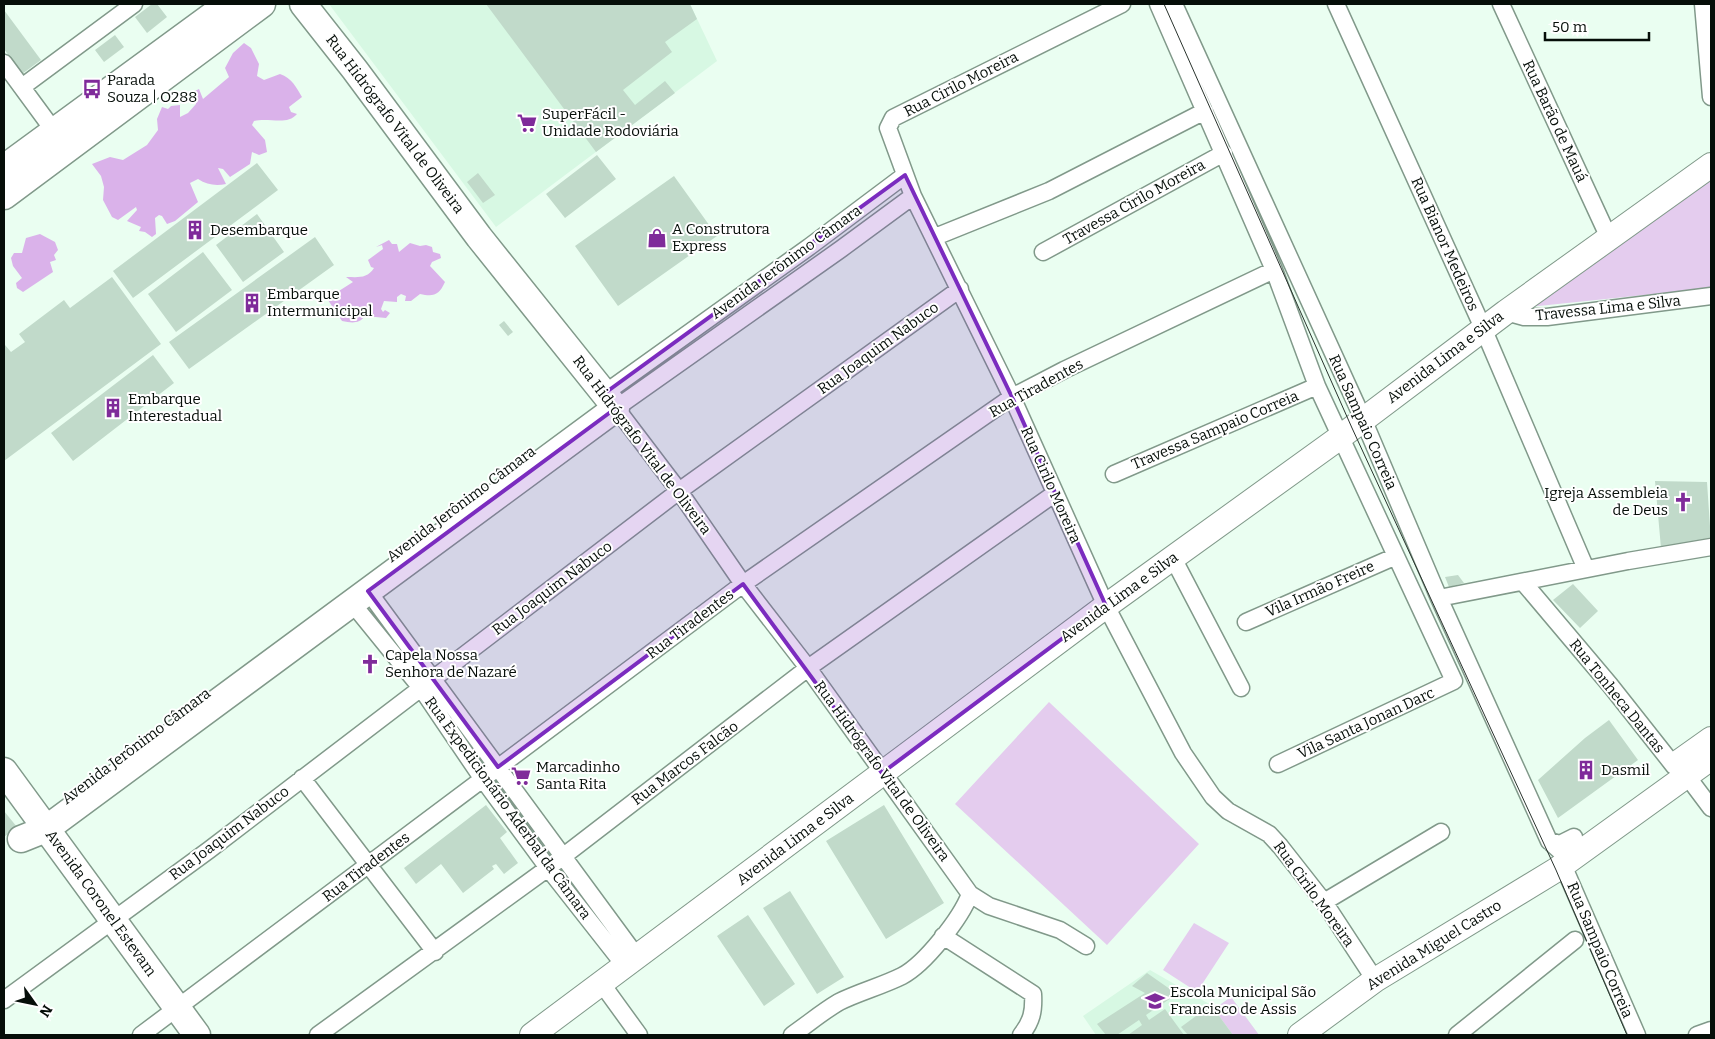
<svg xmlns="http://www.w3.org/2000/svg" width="1715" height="1039" font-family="Bitter,serif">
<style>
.built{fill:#d7f8e3}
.green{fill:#e4ccee}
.forest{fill:#dab2ea}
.building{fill:#c1daca}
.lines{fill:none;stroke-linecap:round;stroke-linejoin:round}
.minor-casing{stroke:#81998a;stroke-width:19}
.secondary-casing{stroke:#81998a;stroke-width:26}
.primary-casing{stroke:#81998a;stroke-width:29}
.minor{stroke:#fff;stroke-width:16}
.secondary{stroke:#fff;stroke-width:24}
.primary{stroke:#fff;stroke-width:26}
.tram{stroke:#29332d;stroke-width:1}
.marked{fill:#7b2cbf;fill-opacity:0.2;stroke:#7b2cbf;stroke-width:4;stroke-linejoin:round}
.labels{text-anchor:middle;stroke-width:4;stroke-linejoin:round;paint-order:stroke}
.poi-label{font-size:15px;fill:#060e09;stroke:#fff;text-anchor:start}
.street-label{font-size:15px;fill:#060e09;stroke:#fff}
</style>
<rect width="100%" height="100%" fill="#eafef1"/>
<path class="built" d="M 329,4 L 690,4 L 717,61 L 496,227 Z
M 1150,970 L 1211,1005 L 1214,1009 L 1231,997 L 1259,1035 L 1096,1035 L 1083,1016 Z"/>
<path class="green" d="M 1711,175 L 1711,288 L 1529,307 Z
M 1049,702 L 1199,844 L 1107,945 L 955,804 Z
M 1194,923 L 1229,943 L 1197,992 L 1163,970 Z
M 1231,997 L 1259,1035 L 1233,1035 L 1214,1009 Z"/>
<path class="forest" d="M 244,43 L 251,48 L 259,64 L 257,76 L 264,80 L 280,74 C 292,78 296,87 302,97 L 289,107 L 291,112 L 297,114 C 287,126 269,117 254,121 L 252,125 L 265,140 L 267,152 L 259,155 L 252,152 L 250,164 L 230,177 L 223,169 L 218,168 L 226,184 C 216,186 207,185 198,179 L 190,183 L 198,202 L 175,221 L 167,224 L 162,216 L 159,215 L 155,218 L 156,234 L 152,237 L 145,232 L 139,231 L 141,227 L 127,221 L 137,210 L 136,207 L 118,220 L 112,217 L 103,200 L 104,187 L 101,176 L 92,164 L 110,157 L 123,160 L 147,145 L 158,130 L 157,119 L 162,107 L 168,109 L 171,106 L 180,105 L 180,117 L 188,113 L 196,104 L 195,91 L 199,89 L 203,99 L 229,77 L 225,68 L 233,53 Z
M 40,234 L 55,242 L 58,250 L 54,255 L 56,260 L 50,262 L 53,272 L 23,292 L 17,288 L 16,283 L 22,278 L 13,266 L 11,258 L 14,253 L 22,253 L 26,238 Z
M 389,240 L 392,244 L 397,244 L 399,252 L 410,243 L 420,246 L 426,245 L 432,247 L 433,252 L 440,254 L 441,258 L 432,262 L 430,266 L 445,282 C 439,295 434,297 420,294 L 411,301 L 405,301 L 406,296 L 401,294 L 397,297 L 397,302 L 384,301 L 381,309 L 383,312 L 385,310 L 390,313 L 386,318 L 365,316 C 359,324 352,323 342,321 L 328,300 L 331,296 L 353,282 L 346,277 C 358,277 367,279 374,268 L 371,267 L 368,260 L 383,249 L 382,245 L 376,247 Z"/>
<path class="building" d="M 152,4 L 157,4 L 167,17 L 147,33 L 135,17 Z
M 486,4 L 690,4 L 697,19 L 665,42 L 672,52 L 623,90 L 635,105 L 665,81 L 675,93 L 596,152 Z
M 4,10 L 41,60 L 22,74 L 4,49 Z
M 115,35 L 124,47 L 104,62 L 95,50 Z
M 597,155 L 616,179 L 565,218 L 546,194 Z
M 257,163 L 278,190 L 133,298 L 113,271 Z
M 478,173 L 495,195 L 483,203 L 467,182 Z
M 674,176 L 717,236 L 618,306 L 575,246 Z
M 257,214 L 284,252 L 243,282 L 216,245 Z
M 315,237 L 334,265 L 189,369 L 169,342 Z
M 203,252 L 232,290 L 176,332 L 148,294 Z
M 112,277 L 161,344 L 4,461 L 4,346 L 5,345 L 11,352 L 25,342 L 19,334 L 64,300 L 70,308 Z
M 504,321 L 513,332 L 508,336 L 499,325 Z
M 153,355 L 174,383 L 73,461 L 51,433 Z
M 1655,481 L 1707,482 L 1711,541 L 1661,548 Z
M 1458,575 L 1464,583 L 1449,587 L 1445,577 Z
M 1573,584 L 1598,611 L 1580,628 L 1553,600 Z
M 1609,720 L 1638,760 L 1558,818 L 1538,780 L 1585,738 Z
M 486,805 L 507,832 L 500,838 L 518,863 L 504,874 L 496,864 L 492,866 L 494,869 L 463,893 L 441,864 L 416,884 L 404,868 Z
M 884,805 L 944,903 L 886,939 L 826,841 Z
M 4,811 L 17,827 L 4,837 Z
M 790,891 L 844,977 L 817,994 L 763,908 Z
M 748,915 L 795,984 L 764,1006 L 717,936 Z
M 1147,973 L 1177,994 L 1146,1015 L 1149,1020 L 1165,1009 L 1184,1035 L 1128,1035 L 1142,1025 L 1139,1020 L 1117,1035 L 1106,1035 L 1097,1024 L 1145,993 L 1132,986 Z
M 1211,1005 L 1233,1035 L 1188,1035 L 1181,1027 Z"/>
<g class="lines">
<defs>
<path id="minor" d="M 1122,4 L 893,118 L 888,128 L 913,196 L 1012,397 L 1106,606 L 1183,753 L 1213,797 L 1228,811 L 1269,834 L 1280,846 L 1324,902 L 1375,980
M 1158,4 L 1274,270 L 1317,386 L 1454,681 L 1278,764
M 1174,4 L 1363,419 L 1439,598 L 1549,841 L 1570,860
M 1336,4 L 1483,328 L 1586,569
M 1501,4 L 1609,238
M 1703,4 L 1711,97
M 4,63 L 54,131
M 22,87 L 134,4
M 913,196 L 841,249 L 616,408 L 679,491 L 743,584 L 808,668 L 970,894
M 935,237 L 1049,191 L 1205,111
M 1043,252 L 1224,153
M 1506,312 L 1524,317 L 1547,317 L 1711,296
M 605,393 L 809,247 L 905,175
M 1114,474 L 1317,386
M 1173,558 L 1241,688
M 1523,582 L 1610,685 L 1674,766 L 1687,776 L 1711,808
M 368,591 L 637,957
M 1439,598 L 1628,561 L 1711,547
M 352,603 L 421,688 L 482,778 L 548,868 L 625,966
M 1246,622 L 1394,557
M 302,778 L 435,952
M 1549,841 L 1560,844 L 1574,837
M 1563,865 L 1637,1035
M 970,894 L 989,906 L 1060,930 L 1086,946
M 1324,902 L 1441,832
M 943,936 L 1033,994 C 1034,1011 1032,1021 1021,1035
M 602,984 L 639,1035
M 4,1000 L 209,850 L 679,491 L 960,289
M 141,1035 L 743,584 L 1012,397 L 1064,370 L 1274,270
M 318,1035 L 548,868 L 808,668 L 1054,494
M 792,1035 C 808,1024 822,1012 839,1002 C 859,992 882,986 902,976 C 925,964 961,918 970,894
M 1457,1035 L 1575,940
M 1697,1035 L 1711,1030"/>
<path id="secondary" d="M 1680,761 L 1711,739
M 532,1035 L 1106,606 L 1339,438 L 1506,312 L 1711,165
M 1300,1035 L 1375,980 L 1556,870 L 1711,758"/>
<path id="primary" d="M 4,168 L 228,4
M 4,196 L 262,4
M 4,771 L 197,1035
M 21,839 L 46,829 L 616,408 L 479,237 L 355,70 L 303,4"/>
</defs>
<use href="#minor" class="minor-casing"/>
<use href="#secondary" class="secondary-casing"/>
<use href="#primary" class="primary-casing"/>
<use href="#minor" class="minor"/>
<use href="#secondary" class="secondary"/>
<use href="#primary" class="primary"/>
<path class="tram" d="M 1164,4 L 1352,428 L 1556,870 L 1627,1035"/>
</g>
<path class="marked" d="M 905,175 L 1012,397 L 1106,606 L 882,773 L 743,584 L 498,767 L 368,591 L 616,408 L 605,393 Z"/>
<defs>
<symbol id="bus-bare" viewBox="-9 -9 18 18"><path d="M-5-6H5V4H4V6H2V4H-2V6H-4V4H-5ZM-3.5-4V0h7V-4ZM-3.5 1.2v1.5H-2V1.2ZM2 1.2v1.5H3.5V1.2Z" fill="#7f2b9a" stroke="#fff" stroke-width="2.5" paint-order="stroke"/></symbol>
<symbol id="supermarket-bare" viewBox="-9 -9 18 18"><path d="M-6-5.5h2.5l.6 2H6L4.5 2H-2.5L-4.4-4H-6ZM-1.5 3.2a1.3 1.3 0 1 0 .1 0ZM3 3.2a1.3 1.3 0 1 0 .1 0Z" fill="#7f2b9a" stroke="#fff" stroke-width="2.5" paint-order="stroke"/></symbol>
<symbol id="building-bare" viewBox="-9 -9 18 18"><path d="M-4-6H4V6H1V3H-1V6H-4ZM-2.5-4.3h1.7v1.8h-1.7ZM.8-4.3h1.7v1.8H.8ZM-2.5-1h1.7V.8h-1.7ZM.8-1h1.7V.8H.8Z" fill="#7f2b9a" stroke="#fff" stroke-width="2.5" paint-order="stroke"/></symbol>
<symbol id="shop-bare" viewBox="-9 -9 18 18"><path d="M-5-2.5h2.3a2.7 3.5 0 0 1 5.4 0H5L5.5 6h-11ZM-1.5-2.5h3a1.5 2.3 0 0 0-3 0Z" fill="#7f2b9a" stroke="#fff" stroke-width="2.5" paint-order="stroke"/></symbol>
<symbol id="church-bare" viewBox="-9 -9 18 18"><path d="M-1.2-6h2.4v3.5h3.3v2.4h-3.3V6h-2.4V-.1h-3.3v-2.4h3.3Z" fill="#7f2b9a" stroke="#fff" stroke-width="2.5" paint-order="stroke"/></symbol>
<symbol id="school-bare" viewBox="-9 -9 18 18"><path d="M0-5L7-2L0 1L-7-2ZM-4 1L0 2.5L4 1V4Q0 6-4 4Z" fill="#7f2b9a" stroke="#fff" stroke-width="2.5" paint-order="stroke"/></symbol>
</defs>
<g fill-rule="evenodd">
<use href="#bus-bare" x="78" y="75" width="28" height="28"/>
<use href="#supermarket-bare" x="513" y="109" width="28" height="28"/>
<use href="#building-bare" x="181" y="216" width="28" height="28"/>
<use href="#shop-bare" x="643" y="224" width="28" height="28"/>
<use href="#building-bare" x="238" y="289" width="28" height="28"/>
<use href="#building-bare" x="99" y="394" width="28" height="28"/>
<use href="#church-bare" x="1669" y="488" width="28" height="28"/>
<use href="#church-bare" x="356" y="650" width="28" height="28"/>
<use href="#building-bare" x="1572" y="756" width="28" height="28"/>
<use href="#supermarket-bare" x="507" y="762" width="28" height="28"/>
<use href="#school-bare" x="1141" y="987" width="28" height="28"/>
</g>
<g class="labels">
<g class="poi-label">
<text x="107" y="85">Parada<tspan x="107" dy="17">Souza | O288</tspan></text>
<text x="542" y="119">SuperFácil -<tspan x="542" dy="17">Unidade Rodoviária</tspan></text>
<text x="672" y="234">A Construtora<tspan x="672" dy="17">Express</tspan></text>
<text x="210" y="235">Desembarque</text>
<text x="267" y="299">Embarque<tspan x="267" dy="17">Intermunicipal</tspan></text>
<text x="128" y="404">Embarque<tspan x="128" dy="17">Interestadual</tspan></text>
<text x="1668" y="498" text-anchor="end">Igreja Assembleia<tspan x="1668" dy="17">de Deus</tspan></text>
<text x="385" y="660">Capela Nossa<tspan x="385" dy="17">Senhora de Nazaré</tspan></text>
<text x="536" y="772">Marcadinho<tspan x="536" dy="17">Santa Rita</tspan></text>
<text x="1601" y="775">Dasmil</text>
<text x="1170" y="997">Escola Municipal São<tspan x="1170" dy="17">Francisco de Assis</tspan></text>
</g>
<g class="street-label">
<text transform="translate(961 84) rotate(-27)" y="5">Rua Cirilo Moreira</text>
<text transform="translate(1555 121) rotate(65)" y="5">Rua Barão de Mauá</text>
<text transform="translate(395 124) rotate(53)" y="5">Rua Hidrógrafo Vital de Oliveira</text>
<text transform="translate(1134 202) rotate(-29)" y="5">Travessa Cirilo Moreira</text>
<text transform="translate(1445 244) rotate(66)" y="5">Rua Bianor Medeiros</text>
<text transform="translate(786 262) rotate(-36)" y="5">Avenida Jerônimo Câmara</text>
<text transform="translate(1608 308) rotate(-6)" y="5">Travessa Lima e Silva</text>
<text transform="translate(878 348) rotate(-36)" y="5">Rua Joaquim Nabuco</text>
<text transform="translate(1445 357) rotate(-37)" y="5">Avenida Lima e Silva</text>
<text transform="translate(1036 388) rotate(-29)" y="5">Rua Tiradentes</text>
<text transform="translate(1363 422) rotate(66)" y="5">Rua Sampaio Correia</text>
<text transform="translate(1215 430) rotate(-23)" y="5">Travessa Sampaio Correia</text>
<text transform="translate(642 445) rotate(53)" y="5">Rua Hidrógrafo Vital de Oliveira</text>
<text transform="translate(1051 485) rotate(66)" y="5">Rua Cirilo Moreira</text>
<text transform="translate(461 504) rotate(-37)" y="5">Avenida Jerônimo Câmara</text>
<text transform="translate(552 588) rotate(-37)" y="5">Rua Joaquim Nabuco</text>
<text transform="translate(1320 589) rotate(-24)" y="5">Vila Irmão Freire</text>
<text transform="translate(1119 597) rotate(-36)" y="5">Avenida Lima e Silva</text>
<text transform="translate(690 624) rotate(-37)" y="5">Rua Tiradentes</text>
<text transform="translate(1617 696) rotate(51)" y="5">Rua Tonheca Dantas</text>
<text transform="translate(1366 723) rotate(-25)" y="5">Vila Santa Jonan Darc</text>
<text transform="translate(136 746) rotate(-37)" y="5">Avenida Jerônimo Câmara</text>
<text transform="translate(685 763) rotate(-37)" y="5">Rua Marcos Falcão</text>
<text transform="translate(882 771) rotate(54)" y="5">Rua Hidrógrafo Vital de Oliveira</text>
<text transform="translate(508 808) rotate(54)" y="5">Rua Expedicionário Aderbal da Câmara</text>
<text transform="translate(229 833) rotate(-37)" y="5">Rua Joaquim Nabuco</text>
<text transform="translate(795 839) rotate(-37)" y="5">Avenida Lima e Silva</text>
<text transform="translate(366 867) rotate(-37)" y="5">Rua Tiradentes</text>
<text transform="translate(1314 894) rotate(54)" y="5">Rua Cirilo Moreira</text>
<text transform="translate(101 903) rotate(54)" y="5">Avenida Coronel Estevam</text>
<text transform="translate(1434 945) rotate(-32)" y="5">Avenida Miguel Castro</text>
<text transform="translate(1600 950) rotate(67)" y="5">Rua Sampaio Correia</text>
</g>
</g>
<rect width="1715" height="1039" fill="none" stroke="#060e09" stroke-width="10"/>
<g transform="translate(35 1004) rotate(123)" stroke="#ffffff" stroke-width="4" paint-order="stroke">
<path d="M0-4L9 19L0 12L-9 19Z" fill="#060e09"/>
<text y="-8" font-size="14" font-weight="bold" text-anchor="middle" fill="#060e09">N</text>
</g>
<path d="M1545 32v8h104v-8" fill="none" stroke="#060e09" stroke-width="2.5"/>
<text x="1552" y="32" font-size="15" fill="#060e09" stroke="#ffffff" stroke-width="4" paint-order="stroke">50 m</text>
</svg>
